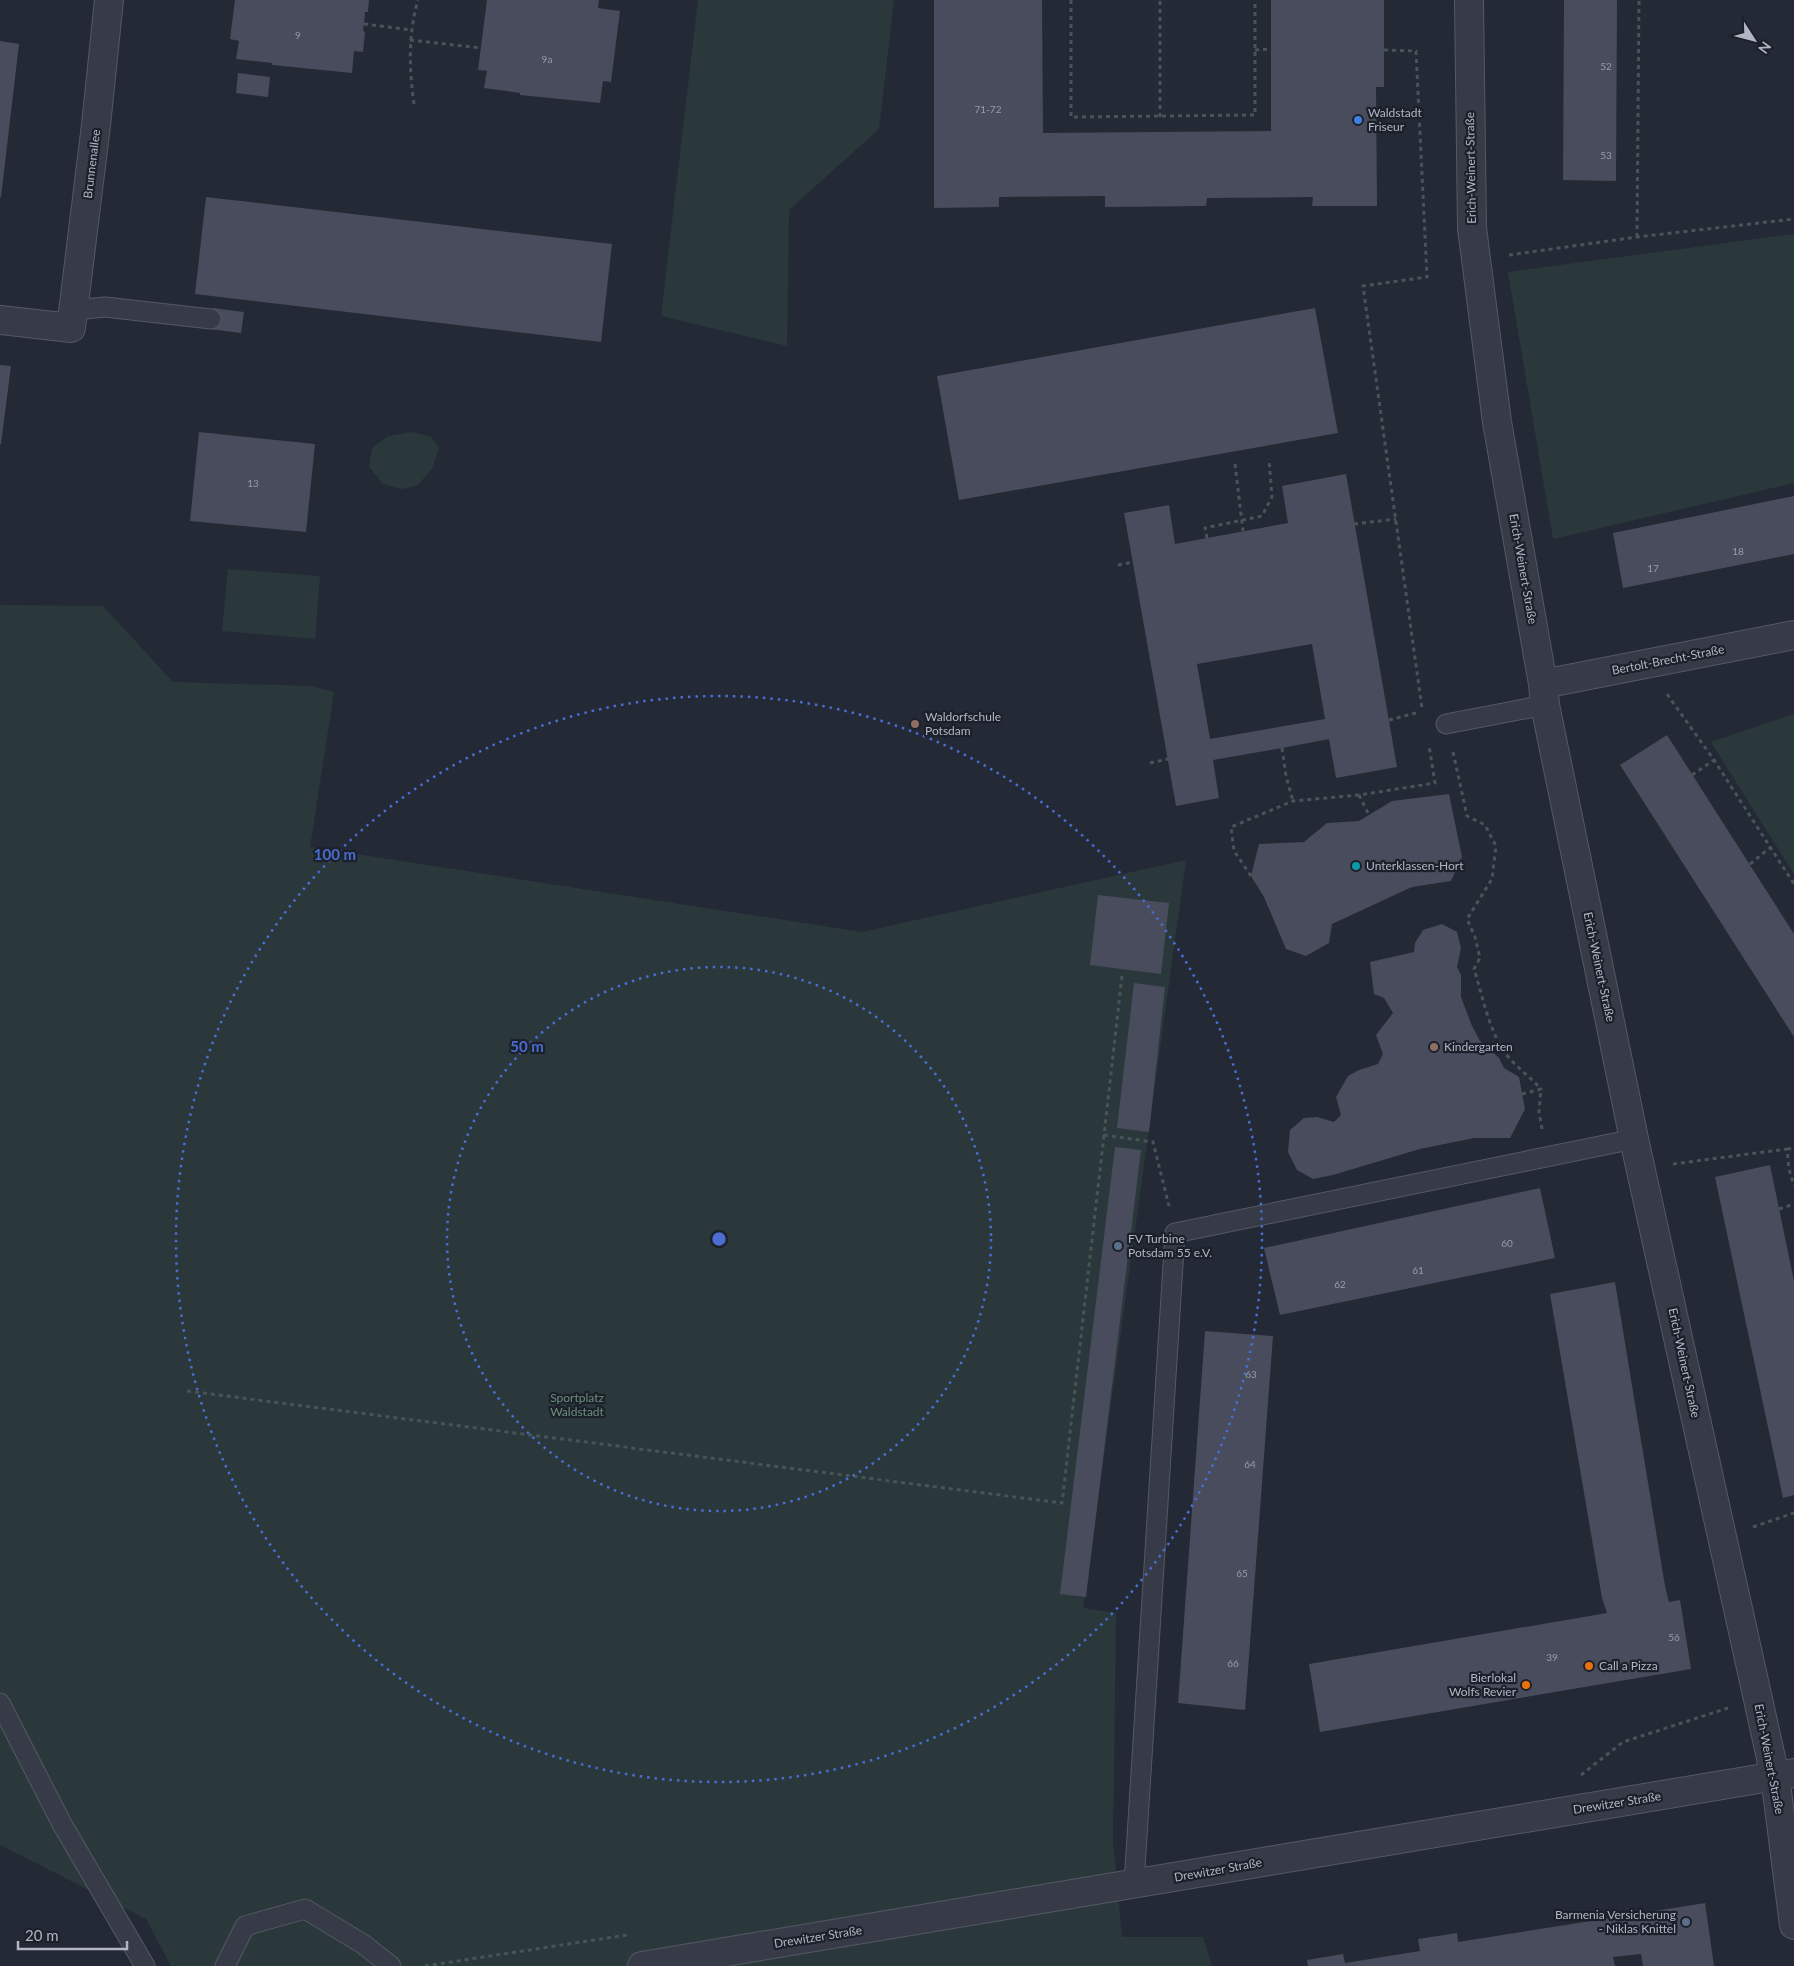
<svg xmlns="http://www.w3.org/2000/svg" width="1794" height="1966" font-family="Lato,sans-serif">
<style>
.green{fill:#2a383b}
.building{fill:#484c5c;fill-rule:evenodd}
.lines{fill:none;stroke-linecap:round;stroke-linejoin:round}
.service-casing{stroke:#555964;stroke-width:21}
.minor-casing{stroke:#555964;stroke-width:30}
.tertiary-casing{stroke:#555964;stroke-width:30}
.path{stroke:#475458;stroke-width:3;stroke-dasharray:4 4;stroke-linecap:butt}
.service{stroke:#373b47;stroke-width:19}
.minor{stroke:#373b47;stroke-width:28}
.tertiary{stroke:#373b47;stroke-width:28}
.ring{fill:none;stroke:#4a6dd2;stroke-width:2.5;stroke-dasharray:2.5 5}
.shop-dot{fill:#3f7fe0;stroke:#1c202b;stroke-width:2}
.education-dot{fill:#8d6e63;stroke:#1c202b;stroke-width:2}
.culture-dot{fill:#0f9aa8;stroke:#1c202b;stroke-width:2}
.service-dot{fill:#5c6f8a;stroke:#1c202b;stroke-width:2}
.food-dot{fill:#e8710a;stroke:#1c202b;stroke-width:2}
.labels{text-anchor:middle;stroke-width:4.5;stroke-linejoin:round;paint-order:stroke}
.number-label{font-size:10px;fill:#989ca9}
.poi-label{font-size:12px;fill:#b2b6c3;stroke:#1c202b;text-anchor:start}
.street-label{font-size:12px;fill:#b2b6c3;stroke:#1c202b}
.park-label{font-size:12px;fill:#6c907a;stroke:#1c202b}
.centre{fill:#4a6dd2;stroke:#1c202b;stroke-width:2.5}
.ring-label{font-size:15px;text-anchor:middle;font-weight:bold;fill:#4a6dd2;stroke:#1c202b;stroke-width:4.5;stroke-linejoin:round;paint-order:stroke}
</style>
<rect width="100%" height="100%" fill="#242936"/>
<path class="green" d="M 698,0 L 894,0 L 879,129 L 789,210 L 787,346 L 661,316 Z
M 1794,234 L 1794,483 L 1553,539 L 1508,272 Z
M 413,432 L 431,437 L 439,447 L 433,467 L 418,485 L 402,489 L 383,484 L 369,467 L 372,448 L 388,436 Z
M 228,569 L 320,576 L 315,639 L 222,631 Z
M 0,605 L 103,606 L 173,682 L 310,686 L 334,692 L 310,847 L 862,932 L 1186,860 L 1083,1608 L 1116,1613 L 1113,1841 L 1122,1937 L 1203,1937 L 1212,1966 L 171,1966 L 146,1919 L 0,1845 Z
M 1794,714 L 1794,874 L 1711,742 Z"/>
<path class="building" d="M 235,0 L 369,0 L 368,12 L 365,12 L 364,24 L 363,31 L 365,32 L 363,52 L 354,51 L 352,73 L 272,65 L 272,63 L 236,59 L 239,41 L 230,39 Z
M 487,0 L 599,0 L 598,8 L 620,11 L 611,82 L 603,81 L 600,103 L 520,95 L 520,93 L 484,88 L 487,71 L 478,70 Z
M 934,0 L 1042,0 L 1043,133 L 1271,131 L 1271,0 L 1384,0 L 1384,87 L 1376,87 L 1377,206 L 1312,206 L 1313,197 L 1207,198 L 1206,206 L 1105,207 L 1105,196 L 999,197 L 999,207 L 934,208 Z
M 1564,0 L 1617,0 L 1616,181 L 1563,180 Z
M 0,41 L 19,44 L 1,197 L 0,197 Z
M 238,73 L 270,77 L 268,97 L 236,93 Z
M 206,197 L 612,244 L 601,342 L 195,294 Z
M 213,308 L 244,312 L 241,333 L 210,329 Z
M 1315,308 L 1338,433 L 959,500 L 937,376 Z
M 0,365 L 11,366 L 1,444 L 0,444 Z
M 199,432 L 315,444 L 306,532 L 190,521 Z
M 1346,474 L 1397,767 L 1336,778 L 1329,739 L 1282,748 L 1213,760 L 1219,798 L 1176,806 L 1124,513 L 1169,505 L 1175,544 L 1288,523 L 1282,486 ZM 1312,644 L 1325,719 L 1210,739 L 1197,664 Z
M 1794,496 L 1794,554 L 1623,588 L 1613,533 Z
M 1667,735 L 1794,934 L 1794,1037 L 1620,765 Z
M 1449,794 L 1462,857 L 1451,881 L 1412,887 L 1332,924 L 1329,943 L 1306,956 L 1286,949 L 1264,897 L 1251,876 L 1259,844 L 1304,842 L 1327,823 L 1359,821 L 1392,801 Z
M 1098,895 L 1169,903 L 1161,974 L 1090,965 Z
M 1442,924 L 1457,932 L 1461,948 L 1457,967 L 1461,975 L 1461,997 L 1472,1026 L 1480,1041 L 1499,1058 L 1504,1068 L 1519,1077 L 1525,1109 L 1510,1138 L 1474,1138 L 1420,1149 L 1333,1175 L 1313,1179 L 1297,1170 L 1288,1152 L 1290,1130 L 1304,1118 L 1317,1117 L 1334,1122 L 1341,1115 L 1336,1097 L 1348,1076 L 1359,1070 L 1378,1064 L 1383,1054 L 1376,1035 L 1393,1013 L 1384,998 L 1374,994 L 1370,962 L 1414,952 L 1415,943 L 1423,930 Z
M 1134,983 L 1165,987 L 1149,1132 L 1117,1128 Z
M 1115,1147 L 1141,1150 L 1086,1597 L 1060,1594 Z
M 1770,1165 L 1794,1281 L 1794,1495 L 1783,1498 L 1715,1177 Z
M 1540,1188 L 1555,1258 L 1280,1315 L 1264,1248 Z
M 1615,1282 L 1665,1586 L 1669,1602 L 1680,1600 L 1691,1669 L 1320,1732 L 1309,1664 L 1607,1613 L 1602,1598 L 1550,1294 Z
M 1205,1331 L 1273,1336 L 1245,1710 L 1178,1703 Z
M 1705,1903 L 1714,1966 L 1643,1966 L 1641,1954 L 1613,1957 L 1615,1966 L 1308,1966 L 1307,1960 L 1343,1954 L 1345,1963 L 1420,1951 L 1418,1939 L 1457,1933 L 1458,1942 Z"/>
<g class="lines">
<defs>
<path id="service" d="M 74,310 L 105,307 L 211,319
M 1446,724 L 1545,705
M 0,1703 L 62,1824 L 145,1966
M 1134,1884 L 1175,1233 L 1634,1139
M 225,1966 L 245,1926 L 305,1909 L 363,1944 L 391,1966"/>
<path id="minor" d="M 1469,0 L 1472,228 L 1497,422 L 1543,684 L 1545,705 L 1634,1139 L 1775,1776 L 1794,1925
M 0,320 L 71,328 L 96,125 L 109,0
M 1543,684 L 1794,635"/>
<path id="tertiary" d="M 642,1966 L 1794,1773"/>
</defs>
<use href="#service" class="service-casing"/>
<use href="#minor" class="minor-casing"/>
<use href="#tertiary" class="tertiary-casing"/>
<path class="path" d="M 1071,0 L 1071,117 L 1255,115 L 1255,0
M 364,24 L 412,30
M 410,40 L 481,48
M 1255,50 L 1271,49
M 1384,50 L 1416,51 L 1427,277 L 1363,286 L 1422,708
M 414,104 C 409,69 408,35 418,0
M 1160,117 L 1160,0
M 1637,237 L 1639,0
M 1509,255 L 1637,237 L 1794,219
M 1235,464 L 1243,531
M 1354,524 L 1396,519
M 1207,538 L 1205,528 L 1262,516 L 1272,497 L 1269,459
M 1118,565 L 1133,562
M 1667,694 L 1714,760 L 1794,884
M 1389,720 L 1420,712
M 1282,748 L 1286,776 L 1293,801
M 1453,752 L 1467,816 L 1485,825 L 1496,846 L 1492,879 L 1467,919 L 1475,937 L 1480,958 L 1474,969 C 1483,997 1490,1037 1510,1059 C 1520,1070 1531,1078 1541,1089
M 1150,763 L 1168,759
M 1692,775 L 1714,760
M 1359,795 L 1369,815
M 1750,864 L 1771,847
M 1251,876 L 1234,851 L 1231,827 L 1293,801 L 1359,795 L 1435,783 L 1429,746
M 1122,976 L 1104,1135 L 1153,1142 L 1169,1206
M 1522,1094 L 1541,1089 L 1539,1112 L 1542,1129
M 1787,1149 L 1794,1148
M 1673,1164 L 1787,1149 L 1789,1169 L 1794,1186
M 1779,1209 L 1794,1204
M 187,1391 L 1062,1503 L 1104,1135
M 1753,1527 L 1794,1513
M 1581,1775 L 1623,1742 L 1728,1708
M 425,1966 L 627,1935"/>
<use href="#service" class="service"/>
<use href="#minor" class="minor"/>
<use href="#tertiary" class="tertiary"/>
</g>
<g class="ring">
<circle cx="719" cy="1239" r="272"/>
<circle cx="719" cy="1239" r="543"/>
</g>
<circle class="shop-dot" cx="1358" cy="120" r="5"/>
<g class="education-dot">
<circle cx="915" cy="724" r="5"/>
<circle cx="1434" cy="1047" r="5"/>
</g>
<circle class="culture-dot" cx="1356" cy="866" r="5"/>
<g class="service-dot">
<circle cx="1118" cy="1246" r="5"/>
<circle cx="1686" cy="1922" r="5"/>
</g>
<g class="food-dot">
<circle cx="1589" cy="1666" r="5"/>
<circle cx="1526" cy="1685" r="5"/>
</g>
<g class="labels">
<g class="number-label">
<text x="298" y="39">9</text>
<text x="547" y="63">9a</text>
<text x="1606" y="70">52</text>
<text x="988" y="113">71-72</text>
<text x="1606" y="159">53</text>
<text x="253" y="487">13</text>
<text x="1738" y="555">18</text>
<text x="1653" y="572">17</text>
<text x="1507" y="1247">60</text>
<text x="1418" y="1274">61</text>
<text x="1340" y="1288">62</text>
<text x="1251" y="1378">63</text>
<text x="1250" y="1468">64</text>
<text x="1242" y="1577">65</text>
<text x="1674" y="1641">56</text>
<text x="1552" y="1661">39</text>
<text x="1233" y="1667">66</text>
</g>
<g class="poi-label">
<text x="1368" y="117">Waldstadt<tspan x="1368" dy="14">Friseur</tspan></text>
<text x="925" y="721">Waldorfschule<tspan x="925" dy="14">Potsdam</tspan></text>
<text x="1366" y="870">Unterklassen-Hort</text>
<text x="1444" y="1051">Kindergarten</text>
<text x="1128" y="1243">FV Turbine<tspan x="1128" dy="14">Potsdam 55 e.V.</tspan></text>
<text x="1599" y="1670">Call a Pizza</text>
<text x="1516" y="1682" text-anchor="end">Bierlokal<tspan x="1516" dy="14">Wolfs Revier</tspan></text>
<text x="1676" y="1919" text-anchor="end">Barmenia Versicherung<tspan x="1676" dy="14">- Niklas Knittel</tspan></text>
</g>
<g class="street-label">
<text transform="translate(92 164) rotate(-83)" y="4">Brunnenallee</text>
<text transform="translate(1471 168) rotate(-91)" y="4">Erich-Weinert-Straße</text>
<text transform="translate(1523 569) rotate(80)" y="4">Erich-Weinert-Straße</text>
<text transform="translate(1668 660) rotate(-11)" y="4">Bertolt-Brecht-Straße</text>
<text transform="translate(1599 967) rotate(78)" y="4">Erich-Weinert-Straße</text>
<text transform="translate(1684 1363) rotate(78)" y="4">Erich-Weinert-Straße</text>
<text transform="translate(1769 1759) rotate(79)" y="4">Erich-Weinert-Straße</text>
<text transform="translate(1617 1803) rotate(-9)" y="4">Drewitzer Straße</text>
<text transform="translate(1218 1870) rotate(-10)" y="4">Drewitzer Straße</text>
<text transform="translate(818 1937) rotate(-9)" y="4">Drewitzer Straße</text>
</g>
<g class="park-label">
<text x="577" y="1402">Sportplatz<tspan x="577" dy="14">Waldstadt</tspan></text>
</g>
</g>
<circle cx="719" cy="1239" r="8" class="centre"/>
<g class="ring-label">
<text x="335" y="860">100 m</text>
<text x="527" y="1052">50 m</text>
</g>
<g transform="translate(1754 40) rotate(126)" stroke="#1c202b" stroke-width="4" paint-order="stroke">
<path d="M0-4L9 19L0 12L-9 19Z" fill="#b2b6c3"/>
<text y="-8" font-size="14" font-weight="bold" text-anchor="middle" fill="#b2b6c3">N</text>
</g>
<path d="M18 1941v8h109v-8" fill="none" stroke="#b2b6c3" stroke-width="2.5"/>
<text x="25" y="1941" font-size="15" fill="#b2b6c3" stroke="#1c202b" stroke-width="4" paint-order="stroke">20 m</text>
</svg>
